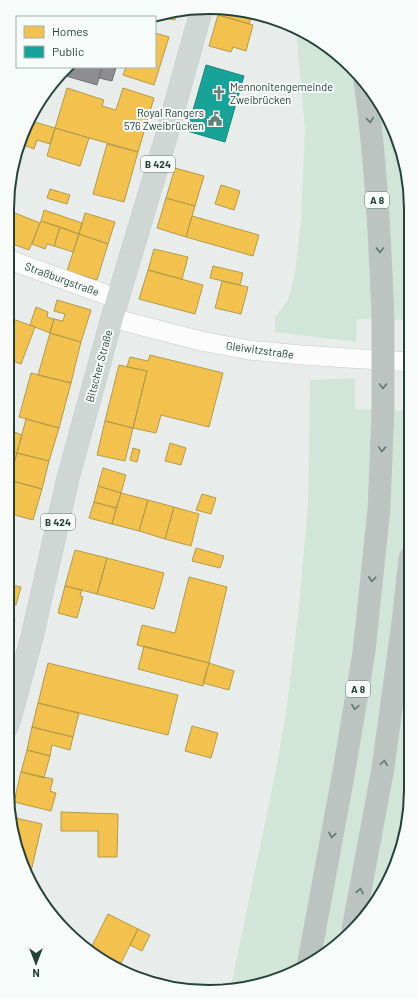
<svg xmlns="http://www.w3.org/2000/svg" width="418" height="999" font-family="Barlow,sans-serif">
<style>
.green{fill:#d1e6d8}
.homes{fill:#f2c14e;stroke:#b49b48}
.public{fill:#17a398;stroke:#1b867c}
.industry{fill:#8d8d92;stroke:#6e7678}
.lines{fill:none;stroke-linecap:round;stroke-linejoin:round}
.minor-casing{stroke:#c5cac8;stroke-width:20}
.primary-casing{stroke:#c3ccc9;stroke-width:23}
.motorway-casing{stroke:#c3ccc9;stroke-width:23}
.minor{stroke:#fcfcfc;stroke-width:19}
.primary{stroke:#cfd7d5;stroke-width:22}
.motorway{stroke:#bcc4c2;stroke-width:22}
.motorway-bridge-casing{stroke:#c3ccc9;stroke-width:23;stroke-linecap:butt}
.motorway-bridge{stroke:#bcc4c2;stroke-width:22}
.oneway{stroke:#617670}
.labels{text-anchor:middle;stroke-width:4;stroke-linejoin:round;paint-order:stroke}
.shield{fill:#f7fbf9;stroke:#637a73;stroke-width:1}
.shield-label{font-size:10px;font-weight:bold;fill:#24423a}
.poi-label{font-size:11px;fill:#24423a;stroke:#f7fbf9;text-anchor:start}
.street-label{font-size:11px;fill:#24423a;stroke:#f7fbf9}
.rim{fill:none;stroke:#24423a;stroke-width:2}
</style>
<rect width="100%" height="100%" fill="#e8edeb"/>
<path class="green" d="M 296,29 L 332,49 L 369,86 L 396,131 L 409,182 L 410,320 L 357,319 L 356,342 L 275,332 L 275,317 L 288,300 L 295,274 L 301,219 L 305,129 Z
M 355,378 L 355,409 L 410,411 L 411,790 L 400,855 L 361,923 L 310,965 L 236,990 L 230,990 L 276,770 L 287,705 L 299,606 L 308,504 L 310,380 Z"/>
<path class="homes" d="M 217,10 L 252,15 L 249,24 L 216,14 Z
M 177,12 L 175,20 L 161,17 Z
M 218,15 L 253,25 L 246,51 L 233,47 L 231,52 L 209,46 Z
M 155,33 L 169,37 L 154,85 L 123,75 L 126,67 L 155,67 Z
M 67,88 L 104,100 L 102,106 L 116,110 L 123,88 L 154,98 L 138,152 L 55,128 Z
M 31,121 L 55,128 L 50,144 L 37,140 L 34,149 L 18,143 Z
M 55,128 L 89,138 L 80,166 L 47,156 Z
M 107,144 L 138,152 L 124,202 L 93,194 Z
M 175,168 L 204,176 L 195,206 L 166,198 Z
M 221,185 L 240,191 L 234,210 L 215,204 Z
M 50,189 L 70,195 L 67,204 L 47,198 Z
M 166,198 L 195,206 L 186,237 L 157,228 Z
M 7,210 L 15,213 L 7,235 Z
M 44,210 L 82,223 L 79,234 L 41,221 Z
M 15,213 L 40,223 L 29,250 L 7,242 L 7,235 Z
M 85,213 L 115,222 L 108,244 L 79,234 Z
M 192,216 L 259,235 L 253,256 L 186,237 Z
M 41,221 L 60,227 L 54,246 L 47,244 L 45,249 L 32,244 Z
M 60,227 L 79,234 L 73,252 L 54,246 Z
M 79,234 L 108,244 L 97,280 L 67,271 Z
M 154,249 L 188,257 L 182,279 L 148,270 Z
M 213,266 L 243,273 L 240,285 L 210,278 Z
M 148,270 L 203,285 L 195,314 L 139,299 Z
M 222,281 L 248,287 L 241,314 L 215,308 Z
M 57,300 L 91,310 L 81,342 L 50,333 L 54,319 L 63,321 L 65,314 L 54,311 Z
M 36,307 L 48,312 L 47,317 L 54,319 L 50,333 L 30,325 Z
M 7,317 L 35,327 L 21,364 L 7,359 Z
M 50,333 L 81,342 L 71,383 L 38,375 Z
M 150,355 L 223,373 L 209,427 L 161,415 L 156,433 L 133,428 L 147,371 L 127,367 L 130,357 L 148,361 Z
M 119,365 L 147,371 L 133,428 L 105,421 Z
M 31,373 L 71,383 L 59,428 L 19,417 Z
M 26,419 L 59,428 L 49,461 L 17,453 Z
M 105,421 L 133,428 L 125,461 L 97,455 Z
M 7,429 L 22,435 L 17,453 L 7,448 Z
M 170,443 L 186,448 L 181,465 L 165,461 Z
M 7,448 L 17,453 L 9,480 L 7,479 Z
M 133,448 L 140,450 L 137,462 L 130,460 Z
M 17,453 L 49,461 L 42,489 L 9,480 Z
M 103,468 L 126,475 L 121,493 L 98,486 Z
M 9,480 L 42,489 L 33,520 L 7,513 L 7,489 Z
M 98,486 L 121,493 L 116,508 L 94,502 Z
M 121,493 L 148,500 L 139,531 L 112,524 Z
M 202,494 L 216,498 L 211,514 L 196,510 Z
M 148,500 L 174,507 L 165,539 L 139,531 Z
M 94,502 L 116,508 L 112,524 L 89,518 Z
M 174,507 L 199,514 L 191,546 L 165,539 Z
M 196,548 L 224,556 L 220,568 L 192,561 Z
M 75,550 L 107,558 L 97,594 L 65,586 Z
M 107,558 L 164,573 L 154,609 L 97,594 Z
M 189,577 L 227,587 L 209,663 L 137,645 L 142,625 L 175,633 Z
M 7,584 L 21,587 L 16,605 L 7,603 Z
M 65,586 L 82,590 L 80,596 L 83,597 L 77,618 L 58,613 Z
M 7,616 L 15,619 L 7,646 Z
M 144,646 L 209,663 L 203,686 L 138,669 Z
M 48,663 L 178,695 L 168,735 L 38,703 Z
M 209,663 L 234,671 L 229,690 L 203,683 Z
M 38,703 L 79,713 L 73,737 L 32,727 Z
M 192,726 L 218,733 L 211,758 L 185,751 Z
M 32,727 L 73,737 L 70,750 L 52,745 L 50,756 L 27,750 Z
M 27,750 L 50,756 L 44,778 L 21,772 Z
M 21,772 L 53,779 L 50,791 L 56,793 L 51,811 L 14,802 Z
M 61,812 L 118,814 L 117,857 L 98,857 L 98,831 L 61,831 Z
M 11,817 L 42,824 L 30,876 L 18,855 Z
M 108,914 L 138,929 L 118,969 L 108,965 L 90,950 Z
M 138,929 L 150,935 L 142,951 L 130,945 Z"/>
<path class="public" d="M 206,65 L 244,76 L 225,142 L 187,131 Z"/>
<path class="industry" d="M 69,67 L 102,67 L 97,85 L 66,76 Z
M 102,67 L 116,68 L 112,81 L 99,78 Z"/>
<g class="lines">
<defs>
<path id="minor" d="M 7,259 L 118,299
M 112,318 L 201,341 L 249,350 L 301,355 L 410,362"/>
<path id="primary" d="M 7,727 L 12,711 L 32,637 L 68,478 L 112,318 L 165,141 L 202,8"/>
<path id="motorway" d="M 365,82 C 376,161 380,240 383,319
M 353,929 L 383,768 L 403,622 L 410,558
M 308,966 L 344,771 L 364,652 L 379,508 L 383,410"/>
</defs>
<use href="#minor" class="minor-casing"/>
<use href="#primary" class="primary-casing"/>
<use href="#motorway" class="motorway-casing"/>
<use href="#minor" class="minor"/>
<use href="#primary" class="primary"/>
<use href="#motorway" class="motorway"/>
<defs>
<path id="motorway-bridge" d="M 383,319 L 383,410"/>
</defs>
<use href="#motorway-bridge" class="motorway-bridge-casing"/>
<use href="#motorway-bridge" class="motorway-bridge"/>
</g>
<defs><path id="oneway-chevron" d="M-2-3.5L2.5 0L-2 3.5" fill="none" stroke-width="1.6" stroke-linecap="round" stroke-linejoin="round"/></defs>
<g class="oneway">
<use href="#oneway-chevron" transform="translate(370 120) rotate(84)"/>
<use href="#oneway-chevron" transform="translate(380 250) rotate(88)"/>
<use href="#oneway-chevron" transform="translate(383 386) rotate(90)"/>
<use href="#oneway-chevron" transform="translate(382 449) rotate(92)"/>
<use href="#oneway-chevron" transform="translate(372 579) rotate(96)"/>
<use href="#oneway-chevron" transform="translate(355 707) rotate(99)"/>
<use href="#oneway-chevron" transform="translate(384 763) rotate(-82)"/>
<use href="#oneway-chevron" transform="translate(332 835) rotate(100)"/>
<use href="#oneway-chevron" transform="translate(360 891) rotate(-79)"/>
</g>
<defs>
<symbol id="church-bare" viewBox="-9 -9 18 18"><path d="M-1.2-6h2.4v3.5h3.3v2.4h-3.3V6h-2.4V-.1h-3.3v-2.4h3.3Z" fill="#697e78" stroke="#f7fbf9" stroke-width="2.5" paint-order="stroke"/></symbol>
<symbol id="civic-bare" viewBox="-9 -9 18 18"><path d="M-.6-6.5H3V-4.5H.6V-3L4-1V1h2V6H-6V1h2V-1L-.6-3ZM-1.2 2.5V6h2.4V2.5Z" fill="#697e78" stroke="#f7fbf9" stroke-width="2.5" paint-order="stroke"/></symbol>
</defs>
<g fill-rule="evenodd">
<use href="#church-bare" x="209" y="83" width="20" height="20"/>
<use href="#civic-bare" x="205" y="109" width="20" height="20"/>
</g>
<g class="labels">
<g class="shield">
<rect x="141" y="156" width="34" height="16" rx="3"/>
<rect x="365" y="192" width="24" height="16" rx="3"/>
<rect x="41" y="514" width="34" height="16" rx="3"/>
<rect x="346" y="681" width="24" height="16" rx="3"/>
</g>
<g class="shield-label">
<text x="158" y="168">B 424</text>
<text x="377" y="204">A 8</text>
<text x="58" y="526">B 424</text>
<text x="358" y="693">A 8</text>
</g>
<g class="poi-label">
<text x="230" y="91">Mennonitengemeinde<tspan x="230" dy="13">Zweibrücken</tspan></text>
<text x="204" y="117" text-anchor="end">Royal Rangers<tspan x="204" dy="13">576 Zweibrücken</tspan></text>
</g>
<g class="street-label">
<text transform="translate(62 279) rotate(20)" y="4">Straßburgstraße</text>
<text transform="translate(260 350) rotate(8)" y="4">Gleiwitzstraße</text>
<text transform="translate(99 366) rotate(-75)" y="4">Bitscher Straße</text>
</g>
</g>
<path d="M0 0H418V999H0ZM209 14H209A195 195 0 0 1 404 209V790A195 195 0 0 1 209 985H209A195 195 0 0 1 14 790V209A195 195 0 0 1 209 14Z" fill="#f7fbf9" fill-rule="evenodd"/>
<path class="rim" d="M209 14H209A195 195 0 0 1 404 209V790A195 195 0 0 1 209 985H209A195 195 0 0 1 14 790V209A195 195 0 0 1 209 14Z"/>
<rect x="16" y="16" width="140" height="52" fill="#f7fbf9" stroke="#a3b1ad"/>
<rect x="24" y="26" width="20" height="12" fill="#f2c14e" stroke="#a3b1ad"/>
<text x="52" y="36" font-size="12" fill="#24423a">Homes</text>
<rect x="24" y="46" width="20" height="12" fill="#17a398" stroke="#a3b1ad"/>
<text x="52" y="56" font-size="12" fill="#24423a">Public</text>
<g transform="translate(36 963) rotate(180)" stroke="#f7fbf9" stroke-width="3" paint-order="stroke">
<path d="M0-3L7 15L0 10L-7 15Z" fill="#24423a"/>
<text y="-6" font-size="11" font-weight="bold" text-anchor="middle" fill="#24423a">N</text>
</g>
</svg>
